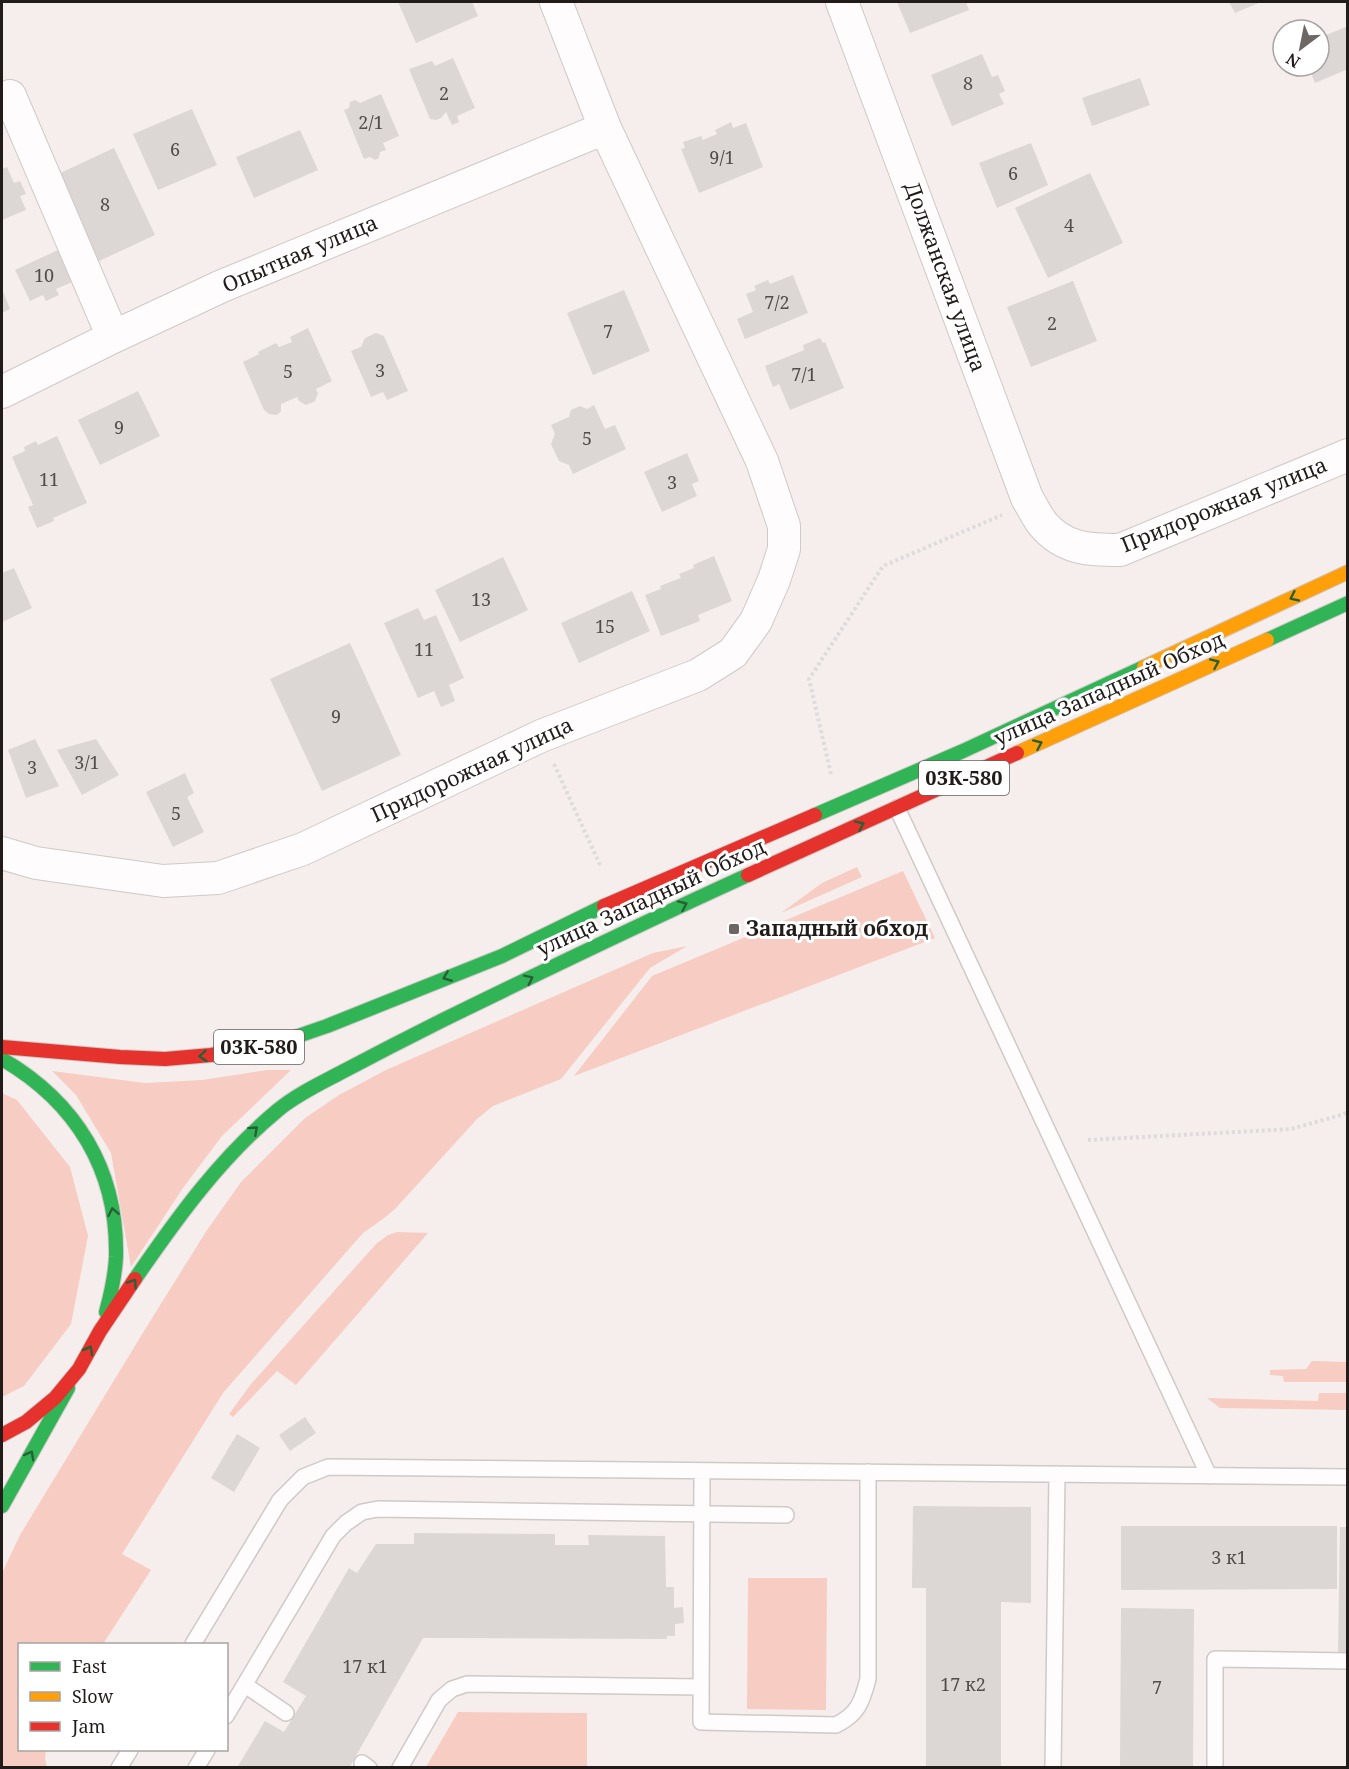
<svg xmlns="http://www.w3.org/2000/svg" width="1349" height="1769" font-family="'Noto Serif',serif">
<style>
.green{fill:#f7ccc2}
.building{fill:#dcd6d5}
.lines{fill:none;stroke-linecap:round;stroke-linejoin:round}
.lane-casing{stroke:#cfc9c7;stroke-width:18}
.street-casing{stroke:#cfc9c7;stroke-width:34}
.fast-casing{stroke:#cfc9c7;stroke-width:16}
.slow-casing{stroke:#cfc9c7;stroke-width:16}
.jam-casing{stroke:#cfc9c7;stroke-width:16}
.path{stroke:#dddbdb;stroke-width:4;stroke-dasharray:3 3;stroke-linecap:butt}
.lane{stroke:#fefcfc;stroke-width:15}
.street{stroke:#fefcfc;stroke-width:32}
.fast{stroke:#30b455;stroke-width:14}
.slow{stroke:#ff9f0a;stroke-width:14}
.jam{stroke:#e5322d;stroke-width:14}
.oneway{stroke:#286035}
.poi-dot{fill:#6c6664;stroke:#fff;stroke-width:2}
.labels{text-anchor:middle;stroke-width:6;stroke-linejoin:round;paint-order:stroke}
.number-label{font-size:18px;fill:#524c4b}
.shield{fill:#fff;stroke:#64605f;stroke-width:1.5}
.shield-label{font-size:20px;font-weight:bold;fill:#211c1a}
.street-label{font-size:21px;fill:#211c1a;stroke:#fff}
.poi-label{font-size:21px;font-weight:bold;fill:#211c1a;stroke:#fff;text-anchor:start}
</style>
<rect width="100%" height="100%" fill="#f6eeec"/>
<path class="green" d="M 857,867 L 862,877 L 781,913 L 822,883 Z
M 903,871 L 935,938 L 574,1076 L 652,976 Z
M 687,946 L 650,968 L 561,1079 L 493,1106 L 477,1119 L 395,1209 C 385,1218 374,1225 363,1233 L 223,1393 L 122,1554 L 151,1570 L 103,1644 L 20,1644 L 20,1750 L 46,1750 L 45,1758 L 47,1767 L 2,1767 L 2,1573 L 20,1535 L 144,1331 L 207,1230 L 241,1182 L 305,1118 L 339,1095 L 386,1070 L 653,953 Z
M 267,1070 L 291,1070 L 222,1136 L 183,1188 L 131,1267 L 111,1153 L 76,1095 L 52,1071 L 145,1083 L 202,1080 Z
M 2,1093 L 17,1100 L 70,1167 L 88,1236 L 71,1324 L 24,1386 L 2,1397 Z
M 397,1232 L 428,1233 L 296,1385 L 277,1371 L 233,1417 L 229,1414 L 251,1384 L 376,1244 L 388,1235 Z
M 1312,1361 L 1347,1362 L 1347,1382 L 1284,1382 L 1283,1376 L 1270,1375 L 1270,1370 L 1306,1369 Z
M 1319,1393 L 1347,1393 L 1347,1410 L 1220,1408 L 1207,1398 L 1318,1401 Z
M 748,1578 L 827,1578 L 826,1710 L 747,1709 Z
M 458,1712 L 587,1713 L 587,1767 L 426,1767 Z"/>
<path class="building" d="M 398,2 L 472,2 L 478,16 L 416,43 Z
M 897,2 L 966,2 L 969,10 L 910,33 Z
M 1229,2 L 1261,2 L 1235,13 Z
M 1348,26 L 1348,69 L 1315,83 L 1308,66 L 1319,66 L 1319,38 Z
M 982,54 L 992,77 L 998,75 L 1005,91 L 999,94 L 1004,104 L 952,126 L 931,75 Z
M 453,58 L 475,108 L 457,116 L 459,122 L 452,125 L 446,112 L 441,118 L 436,120 L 430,119 L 409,69 L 432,61 L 435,66 Z
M 1140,78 L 1150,105 L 1092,126 L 1082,98 Z
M 381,94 L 399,136 L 383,143 L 386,150 L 380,152 L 379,158 L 375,160 L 370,157 L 364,159 L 344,110 L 349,108 L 350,102 L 355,100 L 360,103 Z
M 192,109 L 217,165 L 158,190 L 133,134 Z
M 731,122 L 733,128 L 746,123 L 763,167 L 699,193 L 681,149 L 685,148 L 683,142 L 701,136 L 703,140 L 717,134 L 715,130 Z
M 300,130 L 318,170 L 254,198 L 236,157 Z
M 1031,143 L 1048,185 L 997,208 L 979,163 Z
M 114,148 L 155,235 L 95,263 L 56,175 Z
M 7,167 L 14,183 L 20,181 L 26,194 L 20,196 L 26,210 L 2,220 L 2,169 Z
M 1090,173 L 1123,243 L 1048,278 L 1015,208 Z
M 58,250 L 72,282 L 56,289 L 59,295 L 46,301 L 43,295 L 30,301 L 15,270 Z
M 793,275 L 808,313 L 745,339 L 737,319 L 753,312 L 746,294 L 756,290 L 754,286 L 768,280 L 770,284 Z
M 1073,281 L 1097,341 L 1031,367 L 1007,307 Z
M 2,289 L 10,309 L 2,313 Z
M 624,290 L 650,351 L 593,375 L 567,313 Z
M 308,328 L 332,381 L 316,389 L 318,393 L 315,401 L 306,405 L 299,401 L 297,397 L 281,404 L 281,411 L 277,415 L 269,414 L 264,410 L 243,362 L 259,354 L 258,352 L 276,343 L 279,347 L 292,342 L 290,337 Z
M 376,333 L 384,336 L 408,391 L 387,400 L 383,392 L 371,397 L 351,351 L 361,347 L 365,338 Z
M 820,338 L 823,343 L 825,342 L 844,388 L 790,410 L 779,384 L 773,387 L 765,366 L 804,350 L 803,345 Z
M 138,391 L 160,436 L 100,465 L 78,420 Z
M 594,405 L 605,429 L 615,425 L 626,449 L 573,474 L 569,465 L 559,461 L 551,444 L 555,434 L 551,425 L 569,417 L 571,410 L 580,406 L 587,409 Z
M 57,436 L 87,503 L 53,518 L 54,521 L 37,528 L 28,507 L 33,505 L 12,457 L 25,451 L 24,447 L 36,441 L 38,445 Z
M 687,453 L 699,481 L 692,484 L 697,496 L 662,512 L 644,472 Z
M 714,556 L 732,601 L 698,615 L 700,621 L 661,636 L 645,595 L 661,589 L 660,586 L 681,578 L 679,574 L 694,568 L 693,565 Z
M 503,557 L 528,610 L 460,642 L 435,590 Z
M 14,568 L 32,608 L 2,622 L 2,573 Z
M 632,591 L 650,631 L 579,663 L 561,623 Z
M 418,608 L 424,620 L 436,615 L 464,678 L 449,685 L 455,701 L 441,707 L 434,691 L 418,698 L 384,623 Z
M 350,643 L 401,755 L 322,791 L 270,679 Z
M 35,739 L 59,786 L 26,798 L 8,750 Z
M 96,739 L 119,775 L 82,795 L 57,750 Z
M 185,773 L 194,793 L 187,797 L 204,832 L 173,847 L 146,792 Z
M 305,1417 L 316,1433 L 290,1451 L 279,1435 Z
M 237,1434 L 260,1448 L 234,1492 L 211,1478 Z
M 913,1506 L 1031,1507 L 1031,1603 L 1001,1602 L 1001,1768 L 926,1768 L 926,1588 L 912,1588 Z
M 1121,1526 L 1337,1526 L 1337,1589 L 1121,1590 Z
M 1340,1527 L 1348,1527 L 1348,1652 L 1338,1652 Z
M 414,1533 L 555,1534 L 555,1545 L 589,1545 L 588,1535 L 665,1536 L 666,1587 L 674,1587 L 674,1608 L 683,1607 L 684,1623 L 675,1624 L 675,1636 L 667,1636 L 667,1639 L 423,1638 L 349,1768 L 237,1768 L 265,1721 L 284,1732 L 306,1696 L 283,1682 L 349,1568 L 357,1573 L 376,1544 L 414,1544 Z
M 1121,1608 L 1194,1609 L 1193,1768 L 1120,1768 Z"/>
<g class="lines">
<defs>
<path id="lane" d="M 897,808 L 1209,1476
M 702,1471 L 701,1722 L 836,1725 C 858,1714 862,1702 868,1679 L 868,1472
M 193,1644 L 280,1500 L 303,1477 L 328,1467 L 1348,1477
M 245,1685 L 286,1713
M 226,1716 L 333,1536 L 346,1523 L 362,1512 L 378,1509 L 786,1515
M 362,1763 L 369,1768
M 119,1768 L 130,1750
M 196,1768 L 207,1750
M 400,1768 L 439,1700 L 452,1689 L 467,1684 L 701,1687
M 1053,1768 L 1057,1474
M 1215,1768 L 1215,1659 L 1348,1661"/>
<path id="street" d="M 842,2 L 1027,498 C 1032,506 1036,515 1042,523 C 1063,549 1088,550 1120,550 L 1348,455
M 10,96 L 113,337
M 2,392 L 113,337 L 222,286 L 605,128
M 2,853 L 36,863 L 163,881 L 218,878 L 303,849 L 541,736 L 698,675 L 733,653 L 756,621 L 774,580 L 784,549 L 784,526 L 762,461 L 605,128 L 556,2"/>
<path id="fast" d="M 1267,640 L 1348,603
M 815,815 L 963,751 L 1144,667
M 258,1047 L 272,1045 L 327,1026 L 502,956 L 604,906
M 2,1059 C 76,1102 118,1170 116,1257 C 115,1276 111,1294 106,1312
M 135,1279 C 177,1218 220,1158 278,1110 C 296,1095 319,1084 340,1073 C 374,1055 407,1038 441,1021 C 543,971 645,922 748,875
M 2,1506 L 68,1388"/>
<path id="slow" d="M 1144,667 L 1348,572
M 1017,753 L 1267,640"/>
<path id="jam" d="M 748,875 L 1017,753
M 604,906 L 815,815
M 2,1047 L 120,1057 L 165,1059 L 211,1055 L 258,1047
M 2,1435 L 26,1422 L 55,1398 L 79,1369 L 100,1331 L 135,1279"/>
</defs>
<use href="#lane" class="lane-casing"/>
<use href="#street" class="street-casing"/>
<use href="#fast" class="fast-casing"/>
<use href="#slow" class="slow-casing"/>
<use href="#jam" class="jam-casing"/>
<path class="path" d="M 554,764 L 601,867
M 831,774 L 809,679 L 883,566 L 1002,515
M 1088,1140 L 1291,1129 L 1341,1115 L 1348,1112"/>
<use href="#lane" class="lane"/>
<use href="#street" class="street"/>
<use href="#fast" class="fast"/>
<use href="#slow" class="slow"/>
<use href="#jam" class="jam"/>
</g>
<defs><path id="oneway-chevron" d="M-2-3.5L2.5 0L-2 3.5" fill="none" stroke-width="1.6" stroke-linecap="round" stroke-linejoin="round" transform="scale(1.5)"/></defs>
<g class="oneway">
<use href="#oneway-chevron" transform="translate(1294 597) rotate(155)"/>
<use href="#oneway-chevron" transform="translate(1215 663) rotate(-24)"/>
<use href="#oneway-chevron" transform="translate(1038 744) rotate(-24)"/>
<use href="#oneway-chevron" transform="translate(860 825) rotate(-24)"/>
<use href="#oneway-chevron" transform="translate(683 905) rotate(-24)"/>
<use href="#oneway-chevron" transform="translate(447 977) rotate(158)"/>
<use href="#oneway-chevron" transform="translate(529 979) rotate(-26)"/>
<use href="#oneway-chevron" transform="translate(203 1056) rotate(175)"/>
<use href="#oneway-chevron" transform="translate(254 1130) rotate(-42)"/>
<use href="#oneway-chevron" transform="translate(113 1212) rotate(-101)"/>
<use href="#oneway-chevron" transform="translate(133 1283) rotate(-56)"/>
<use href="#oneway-chevron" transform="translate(89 1350) rotate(-61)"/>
<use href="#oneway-chevron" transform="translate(30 1455) rotate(-61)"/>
</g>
<rect class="poi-dot" x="728" y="923" width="12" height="12" rx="3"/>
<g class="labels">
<g class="number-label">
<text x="968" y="90">8</text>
<text x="444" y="100">2</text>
<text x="371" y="129">2/1</text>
<text x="175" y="156">6</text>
<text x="722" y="164">9/1</text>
<text x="1013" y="180">6</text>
<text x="105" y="211">8</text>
<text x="1069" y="232">4</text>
<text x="44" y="282">10</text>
<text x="777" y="309">7/2</text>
<text x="1052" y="330">2</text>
<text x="608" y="338">7</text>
<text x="380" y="377">3</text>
<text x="288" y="378">5</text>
<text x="804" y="381">7/1</text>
<text x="119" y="434">9</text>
<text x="587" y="445">5</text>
<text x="49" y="486">11</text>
<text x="672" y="489">3</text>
<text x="481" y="606">13</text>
<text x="605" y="633">15</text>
<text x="424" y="656">11</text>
<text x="336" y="723">9</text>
<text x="87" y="769">3/1</text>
<text x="32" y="774">3</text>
<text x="176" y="820">5</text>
<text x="1229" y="1564">3 к1</text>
<text x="365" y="1673">17 к1</text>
<text x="963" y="1691">17 к2</text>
<text x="1157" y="1694">7</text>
</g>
<g class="shield">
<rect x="919" y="761" width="90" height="34" rx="4.5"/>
<rect x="214" y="1030" width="90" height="34" rx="4.5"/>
</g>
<g class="shield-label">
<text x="964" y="785">03К-580</text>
<text x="259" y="1054">03К-580</text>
</g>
<g class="street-label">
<text transform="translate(300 254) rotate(-23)" y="7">Опытная улица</text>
<text transform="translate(945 277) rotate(70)" y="7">Должанская улица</text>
<text transform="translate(1224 505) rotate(-22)" y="7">Придорожная улица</text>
<text transform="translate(1109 689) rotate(-24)" y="7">улица Западный Обход</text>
<text transform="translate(472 770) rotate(-25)" y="7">Придорожная улица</text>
<text transform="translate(651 898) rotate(-25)" y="7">улица Западный Обход</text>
</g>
<g class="poi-label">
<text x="746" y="936">Западный обход</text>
</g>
</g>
<rect width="1349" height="1769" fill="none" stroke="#211c1a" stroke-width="6"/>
<rect x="18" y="1643" width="210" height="108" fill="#ffffff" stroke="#a6a4a3" stroke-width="1.5"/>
<rect x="30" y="1662" width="30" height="9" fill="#30b455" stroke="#a6a4a3" stroke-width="1.5"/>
<text x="72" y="1673" font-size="18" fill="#211c1a">Fast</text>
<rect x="30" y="1692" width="30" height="9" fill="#ff9f0a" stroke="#a6a4a3" stroke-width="1.5"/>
<text x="72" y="1703" font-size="18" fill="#211c1a">Slow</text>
<rect x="30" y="1722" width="30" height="9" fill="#e5322d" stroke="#a6a4a3" stroke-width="1.5"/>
<text x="72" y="1733" font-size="18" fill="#211c1a">Jam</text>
<g transform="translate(1301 48) rotate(212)"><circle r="28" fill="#ffffff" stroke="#a6a4a3" stroke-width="1.5"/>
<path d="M0-4.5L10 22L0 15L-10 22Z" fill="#6c6664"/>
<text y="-9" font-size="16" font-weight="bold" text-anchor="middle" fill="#211c1a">N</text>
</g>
</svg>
